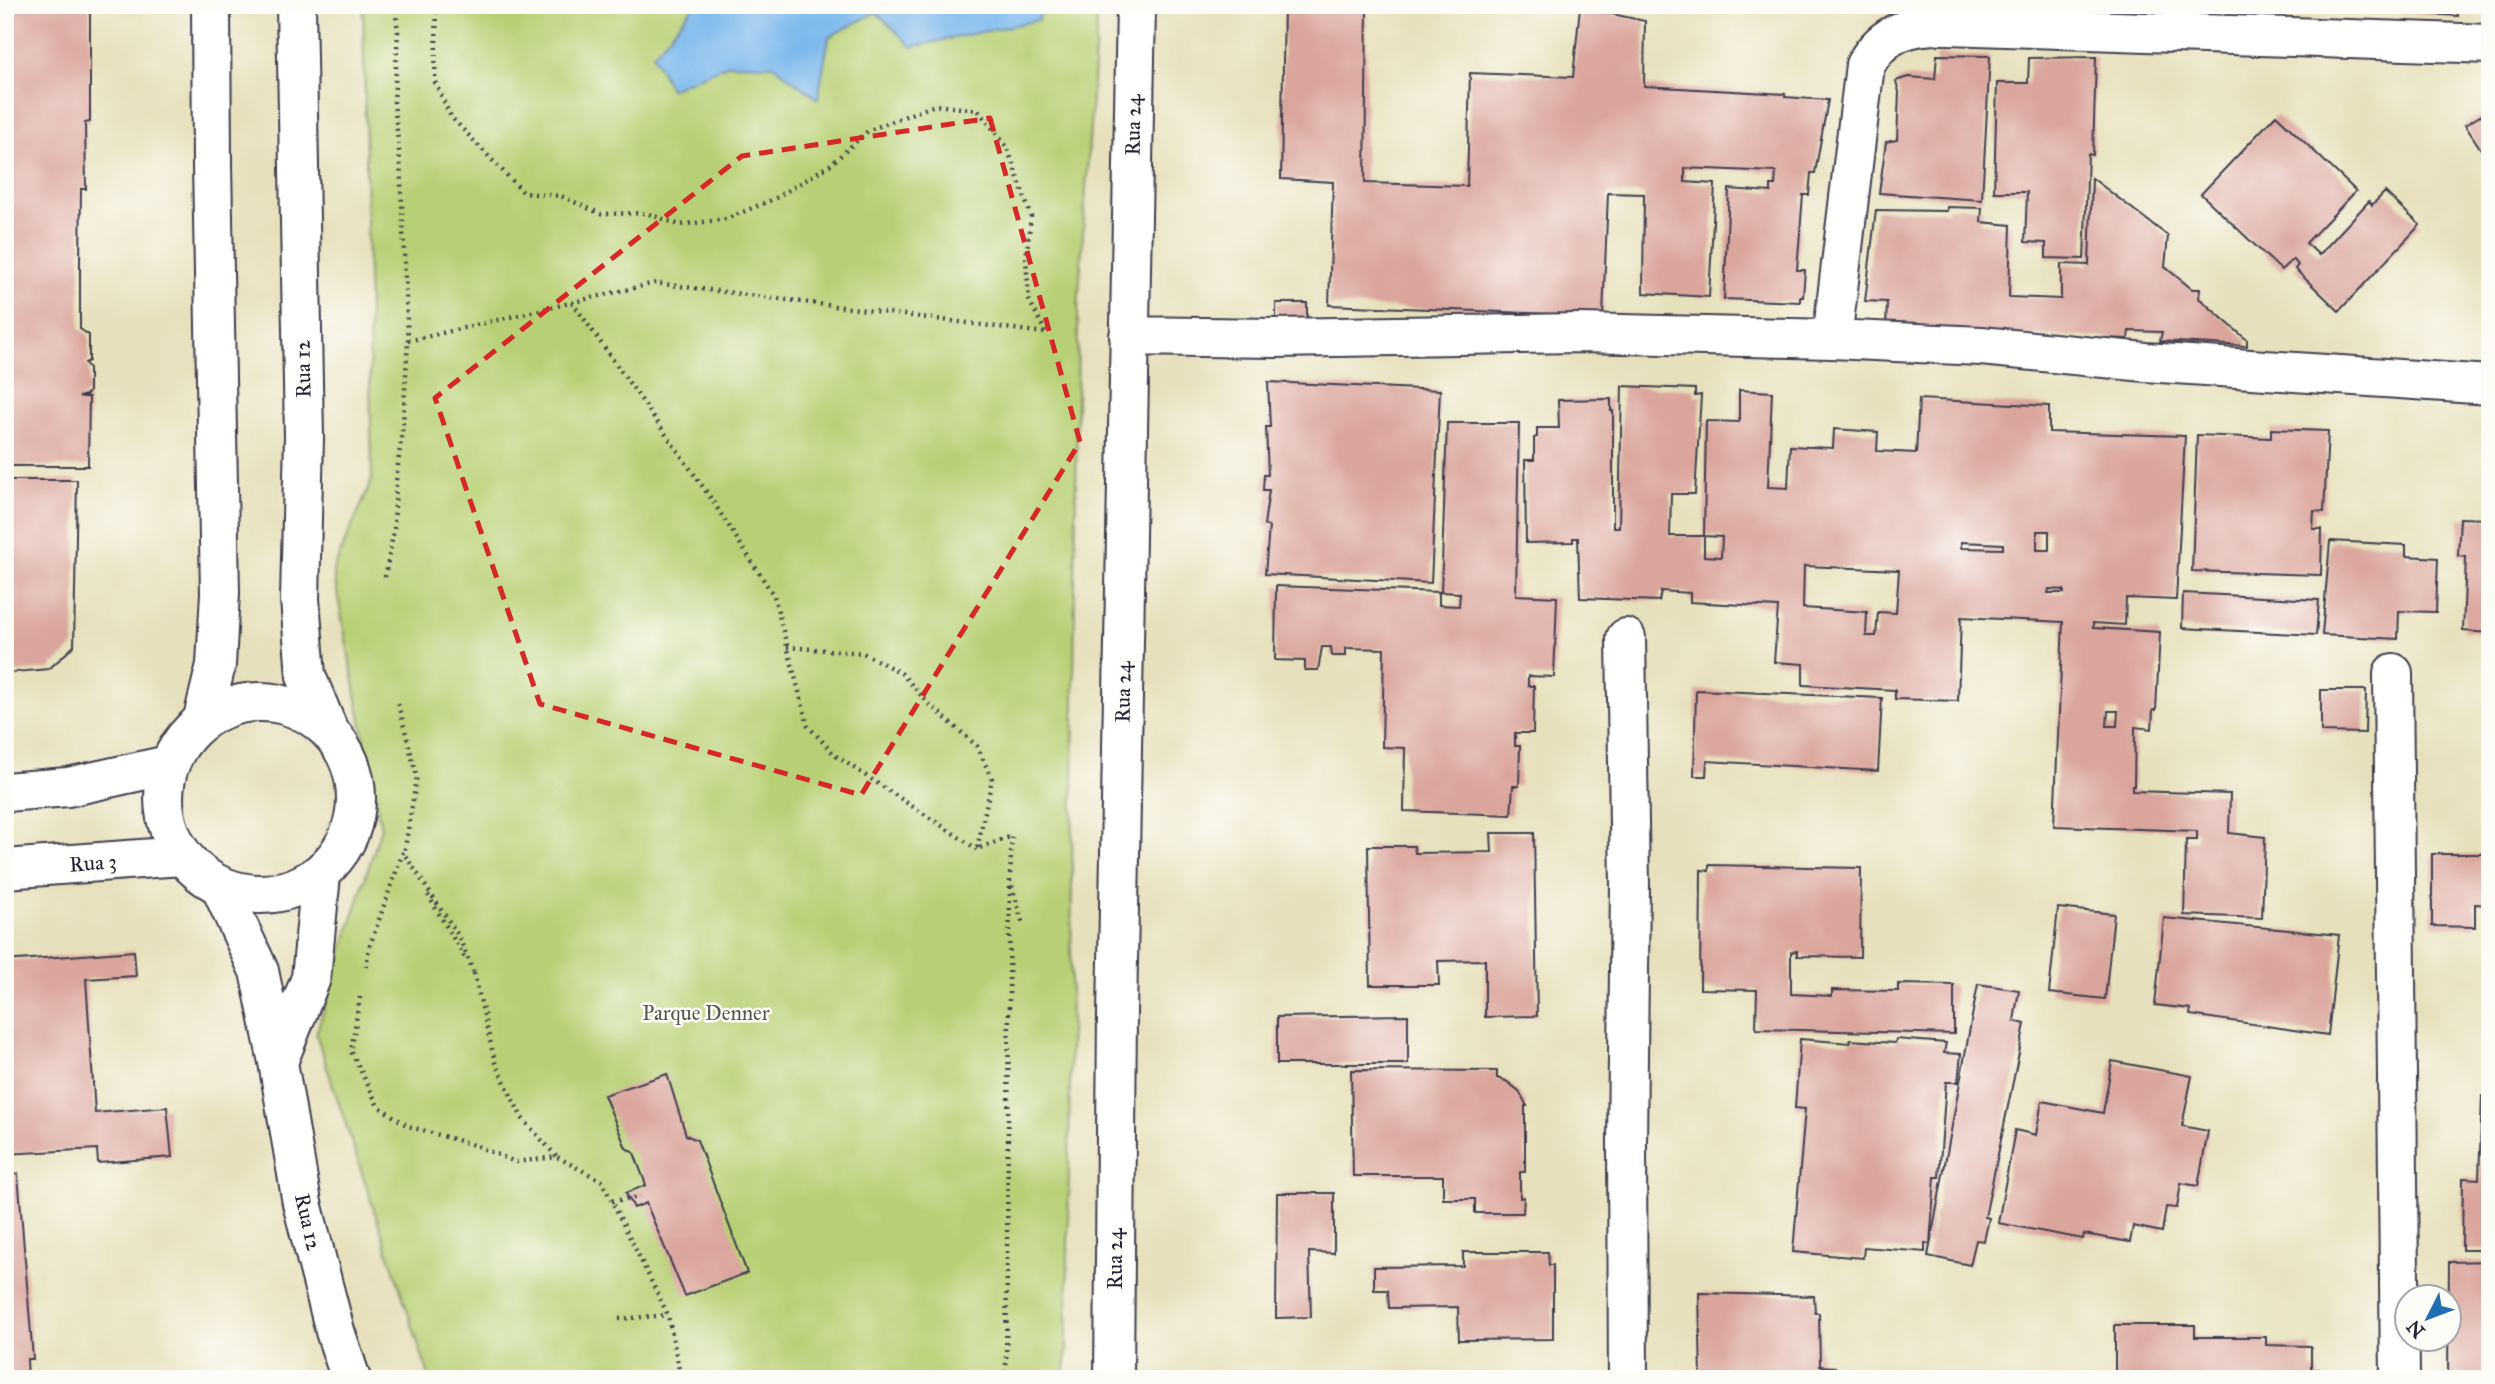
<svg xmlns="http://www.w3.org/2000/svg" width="2495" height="1384" font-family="'IM FELL Great Primer',serif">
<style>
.green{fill:#b8d075;stroke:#6d7958;stroke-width:2}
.water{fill:#79b7ec;stroke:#4e6c94;stroke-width:2}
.building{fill:#daa59c;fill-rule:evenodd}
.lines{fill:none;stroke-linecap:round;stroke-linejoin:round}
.street-casing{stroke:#403e4e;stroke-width:42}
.secondary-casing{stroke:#403e4e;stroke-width:42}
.path{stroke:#403e4e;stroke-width:4.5;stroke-dasharray:2 5;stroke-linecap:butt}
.street{stroke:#fff;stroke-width:38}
.secondary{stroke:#fff;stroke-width:38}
.marked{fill:none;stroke:#d62828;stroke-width:5;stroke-dasharray:14 9;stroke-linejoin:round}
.labels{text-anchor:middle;stroke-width:5;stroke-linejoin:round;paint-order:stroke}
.street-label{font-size:21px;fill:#22223b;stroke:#fdfcf7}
.park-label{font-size:21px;fill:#4f564c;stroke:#fdfcf7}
</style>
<rect width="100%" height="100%" fill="#fdfcf7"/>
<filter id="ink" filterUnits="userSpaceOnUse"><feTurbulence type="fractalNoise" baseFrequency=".0143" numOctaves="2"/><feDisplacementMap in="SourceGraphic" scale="14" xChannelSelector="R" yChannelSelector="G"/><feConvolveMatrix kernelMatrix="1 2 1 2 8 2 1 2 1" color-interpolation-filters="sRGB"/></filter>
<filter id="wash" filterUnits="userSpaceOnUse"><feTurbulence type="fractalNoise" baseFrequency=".00686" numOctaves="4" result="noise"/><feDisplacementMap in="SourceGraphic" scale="28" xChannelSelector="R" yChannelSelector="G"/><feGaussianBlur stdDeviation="1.57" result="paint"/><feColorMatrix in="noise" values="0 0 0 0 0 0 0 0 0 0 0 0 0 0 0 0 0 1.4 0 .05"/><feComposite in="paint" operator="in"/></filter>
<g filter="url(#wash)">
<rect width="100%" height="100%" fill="#e7e0bc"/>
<path class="green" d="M 363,5 L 1098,5 L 1078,309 L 1067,1348 L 1064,1379 L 430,1379 L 316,1034 L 381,828 L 333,570 L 372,480 Z"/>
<path class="water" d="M 695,5 L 1043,5 L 1038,20 L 912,47 L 876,12 L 829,37 L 818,99 L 773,65 L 729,64 L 670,89 L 653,55 Z"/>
<g id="blocks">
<path class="building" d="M 5,5 L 90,5 L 90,122 L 85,123 L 86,189 L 81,189 L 80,261 L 80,329 L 89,335 L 89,361 L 85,363 L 89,368 L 89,392 L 86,395 L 79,397 L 89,397 L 88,466 L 5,466 Z
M 1284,5 L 1367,5 L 1365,183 L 1467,186 L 1470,73 L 1573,77 L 1580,7 L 1645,21 L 1644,86 L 1785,94 L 1785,97 L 1828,100 L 1815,173 L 1811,173 L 1809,195 L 1803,195 L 1797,270 L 1805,270 L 1803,297 L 1800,297 L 1800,302 L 1724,299 L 1729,189 L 1771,192 L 1771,185 L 1775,185 L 1776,172 L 1685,168 L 1685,182 L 1715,184 L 1709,297 L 1643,293 L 1644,194 L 1608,193 L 1603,316 L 1329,305 L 1333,182 L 1281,179 Z
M 2265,5 L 2327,5 L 2328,8 L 2265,9 Z
M 2398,5 L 2457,5 L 2458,16 L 2398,12 Z
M 1937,55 L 1990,56 L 1982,200 L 1879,193 L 1886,142 L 1897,140 L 1899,92 L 1896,81 L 1908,77 L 1935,79 Z
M 2096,57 L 2093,155 L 2088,154 L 2084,259 L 2046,258 L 2046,243 L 2025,242 L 2027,192 L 1994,192 L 1997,83 L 2028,83 L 2029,58 Z
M 2490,110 L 2490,163 L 2465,125 Z
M 2276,115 L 2356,191 L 2306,243 L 2319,255 L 2369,201 L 2372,205 L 2385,192 L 2420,225 L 2339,311 L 2295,269 L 2298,265 L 2293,259 L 2281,270 L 2201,194 Z
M 2092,178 L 2168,236 L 2165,267 L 2192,289 L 2200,289 L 2199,298 L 2247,340 L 2247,346 L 2160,341 L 2162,332 L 2129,331 L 2128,339 L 1886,329 L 1887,302 L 1865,301 L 1876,210 L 1947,211 L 1947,207 L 1982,208 L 1981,222 L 2011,225 L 2009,297 L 2061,299 L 2061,264 L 2089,265 Z
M 1276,303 L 1307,303 L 1307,334 L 1276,333 Z
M 1268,382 L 1440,390 L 1431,583 L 1265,574 L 1269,527 L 1264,525 L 1269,490 L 1263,490 L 1264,475 L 1268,475 L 1266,427 L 1270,427 Z
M 1622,386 L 1695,389 L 1695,396 L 1701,395 L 1695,494 L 1671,494 L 1670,536 L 1704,536 L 1704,556 L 1721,557 L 1722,537 L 1704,536 L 1706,421 L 1739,422 L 1739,390 L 1772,392 L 1768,487 L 1788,488 L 1790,446 L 1833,448 L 1834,429 L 1878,432 L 1877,451 L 1916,453 L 1919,399 L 2049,406 L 2049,432 L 2185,436 L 2176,600 L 2126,598 L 2125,625 L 2093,623 L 2093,628 L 2160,632 L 2156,710 L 2153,710 L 2152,729 L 2135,727 L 2134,786 L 2132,786 L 2132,791 L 2230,794 L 2229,833 L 2265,837 L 2262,918 L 2184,915 L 2186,840 L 2197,840 L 2197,831 L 2054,826 L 2063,622 L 1961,617 L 1958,701 L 1895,699 L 1895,690 L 1803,685 L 1803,664 L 1774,662 L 1778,607 L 1690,602 L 1690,593 L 1661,591 L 1659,601 L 1580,598 L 1578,538 L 1573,538 L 1573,542 L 1526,543 L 1525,460 L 1534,460 L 1534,438 L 1537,437 L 1537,428 L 1559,428 L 1558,400 L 1611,399 L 1611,411 L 1613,411 L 1613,527 L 1619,527 ZM 2037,531 L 2049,531 L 2049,550 L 2037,550 ZM 1961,542 L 2003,544 L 2003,549 L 1961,548 ZM 1804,566 L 1899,570 L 1896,613 L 1878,612 L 1876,636 L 1866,636 L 1867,612 L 1803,608 ZM 2049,589 L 2064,590 L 2064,593 L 2048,593 ZM 2108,711 L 2118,711 L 2117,726 L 2107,726 Z
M 1447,423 L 1519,423 L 1516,595 L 1557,597 L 1554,677 L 1528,676 L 1528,686 L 1534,686 L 1533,733 L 1515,733 L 1515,746 L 1520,746 L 1519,786 L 1513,786 L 1511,815 L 1404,811 L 1405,748 L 1382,747 L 1384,649 L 1346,648 L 1346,656 L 1332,656 L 1331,647 L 1322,647 L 1318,670 L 1305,670 L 1305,661 L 1275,660 L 1276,586 L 1439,592 L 1439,605 L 1459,606 L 1460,593 L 1441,592 Z
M 2271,429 L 2328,431 L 2324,512 L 2314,511 L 2313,529 L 2322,529 L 2321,575 L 2192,571 L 2197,435 L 2271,438 Z
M 5,480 L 77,480 L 74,646 L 49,669 L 5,673 Z
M 2460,518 L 2490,519 L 2490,633 L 2463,631 L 2466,557 L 2458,556 Z
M 2330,541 L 2406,545 L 2406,556 L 2438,558 L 2436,612 L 2399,611 L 2398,639 L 2322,635 Z
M 2183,593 L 2319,600 L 2316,635 L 2182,628 Z
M 1696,690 L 1882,698 L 1878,771 L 1707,761 L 1706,776 L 1694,776 Z
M 2321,690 L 2366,690 L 2365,733 L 2321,732 Z
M 1491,833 L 1534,833 L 1537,1016 L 1485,1017 L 1485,960 L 1438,961 L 1439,985 L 1370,985 L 1368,846 L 1414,846 L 1415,853 L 1492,852 Z
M 2432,854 L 2490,854 L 2490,905 L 2475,904 L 2475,927 L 2432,926 Z
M 1709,865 L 1861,868 L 1860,957 L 1797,956 L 1797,951 L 1791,952 L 1791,994 L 1832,996 L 1832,990 L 1898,991 L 1898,984 L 1954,985 L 1954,1034 L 1756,1029 L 1757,990 L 1700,989 L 1701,870 L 1709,871 Z
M 2058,908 L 2114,914 L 2105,999 L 2049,993 Z
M 2164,918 L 2339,935 L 2328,1035 L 2190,1015 L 2191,1009 L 2155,1005 Z
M 134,951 L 136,976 L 86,979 L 95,1113 L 167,1107 L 172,1157 L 98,1163 L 97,1149 L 5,1154 L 5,961 Z
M 1978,984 L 2019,990 L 2014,1021 L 2025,1024 L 1985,1217 L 1989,1218 L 1984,1241 L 1976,1240 L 1970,1265 L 1928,1256 Z
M 1408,1015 L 1408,1064 L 1277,1064 L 1277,1017 Z
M 1800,1039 L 1850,1043 L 1850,1040 L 1895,1043 L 1896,1039 L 1946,1043 L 1944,1053 L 1961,1054 L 1958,1082 L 1946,1082 L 1939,1177 L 1935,1177 L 1930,1244 L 1925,1243 L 1925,1252 L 1864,1247 L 1863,1258 L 1793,1252 L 1805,1109 L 1795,1108 Z
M 2112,1061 L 2192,1076 L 2182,1126 L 2208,1131 L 2198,1186 L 2181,1183 L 2177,1208 L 2166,1207 L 2162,1232 L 2133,1226 L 2130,1242 L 2084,1234 L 2083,1239 L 1998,1223 L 2015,1130 L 2036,1135 L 2042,1101 L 2103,1113 Z
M 1351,1070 L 1497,1071 L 1497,1078 L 1506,1081 L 1519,1091 L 1527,1106 L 1525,1106 L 1525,1172 L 1520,1172 L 1520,1198 L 1524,1197 L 1523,1213 L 1475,1213 L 1475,1199 L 1443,1199 L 1443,1176 L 1353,1176 Z
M 667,1074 L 686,1135 L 697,1140 L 747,1273 L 685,1296 L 646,1203 L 634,1208 L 626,1193 L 646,1185 L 634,1153 L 626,1148 L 604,1095 Z
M 2482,1096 L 2490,1096 L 2490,1250 L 2462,1250 L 2463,1178 L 2479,1179 Z
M 18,1174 L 33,1359 L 27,1359 L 28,1379 L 5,1379 L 5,1175 Z
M 1277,1193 L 1334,1193 L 1334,1253 L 1309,1252 L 1311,1317 L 1276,1318 Z
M 1463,1252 L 1548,1252 L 1549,1265 L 1553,1265 L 1553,1339 L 1459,1340 L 1458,1307 L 1389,1308 L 1388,1290 L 1374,1290 L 1374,1267 L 1463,1266 Z
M 2490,1261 L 2490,1379 L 2448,1379 L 2449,1262 Z
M 1699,1293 L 1814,1296 L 1815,1313 L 1819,1313 L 1820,1366 L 1835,1367 L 1835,1369 L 1853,1369 L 1853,1379 L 1701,1379 Z
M 2115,1325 L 2195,1325 L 2195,1337 L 2266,1337 L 2266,1345 L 2311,1346 L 2311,1369 L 2319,1369 L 2319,1379 L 2115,1379 Z"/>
</g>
</g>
<g filter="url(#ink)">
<use href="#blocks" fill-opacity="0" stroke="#403e4e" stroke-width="2"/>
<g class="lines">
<defs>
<path id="street" d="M 1129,336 L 1275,338 L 1580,333 L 1832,339 L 1981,346 L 2145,362 L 2490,385
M 1832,339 L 1865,65 C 1884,31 1911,24 1948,25 L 2490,44
M 1626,638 L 1630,885 L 1627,1143 L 1628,1379
M 2393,673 L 2400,1379
M 221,888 L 259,971 L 278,1062 L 311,978 L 321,875
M 278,1062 L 302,1203 L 335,1331 L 351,1379
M 1114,1379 L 1117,1014 L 1136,5"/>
<path id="secondary" d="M 296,5 L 304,437 L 300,599 L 306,676 L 328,729
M164 798a96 96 0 1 1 192 0a96 96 0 1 1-192 0Z
M 203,718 L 216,665 L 220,593 L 212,164 L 211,5
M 5,792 L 68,787 L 168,765
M 5,869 L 181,856"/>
</defs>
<use href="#street" class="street-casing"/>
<use href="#secondary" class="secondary-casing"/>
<path class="path" d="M 437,5 L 435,82 L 451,117 L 524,193 L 561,196 L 601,214 L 646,213 L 680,225 L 726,219 L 774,199 L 830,165 L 869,130 L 935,105 L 978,110 L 1007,147 L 1031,216 L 1026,259 L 1029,300 L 1046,333
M 572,302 L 708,494 L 774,596 L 808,726 L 836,756 L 977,849
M 408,341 L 655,283 L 1045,333
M 385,577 L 394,530 L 396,481 L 403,423 L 408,341 L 400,160 L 394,102 L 398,32 L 395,5
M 787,647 L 863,653 L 901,673 L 929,704 L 977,746 L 992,779 L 977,849 L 1012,836 L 1010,877
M 398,704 L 417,776 L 404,854
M 1012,886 L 1023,925
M 428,895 L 466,960
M 366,967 L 369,948 L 403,852 L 458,935 L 475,975
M 474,973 L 495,1062 L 522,1118 L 556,1156
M 360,997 L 351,1051 L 378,1106 L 408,1126 L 477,1146 L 515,1162 L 557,1157 L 602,1181 L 668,1315 L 681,1379
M 612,1201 L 640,1197
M 619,1319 L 668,1315
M 1006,1379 L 1010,877"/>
<use href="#street" class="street"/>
<use href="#secondary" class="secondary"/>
</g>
</g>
<path class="marked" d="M 990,118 L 1080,442 L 861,795 L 540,704 L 435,398 L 742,156 Z"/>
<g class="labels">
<g class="street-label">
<text transform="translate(1133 125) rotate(-89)" y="7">Rua 24</text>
<text transform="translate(303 369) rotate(-91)" y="7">Rua 12</text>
<text transform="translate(1123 692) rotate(-89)" y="7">Rua 24</text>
<text transform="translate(93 863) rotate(-4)" y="7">Rua 3</text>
<text transform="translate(308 1222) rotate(77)" y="7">Rua 12</text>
<text transform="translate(1115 1259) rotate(-90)" y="7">Rua 24</text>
</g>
<g class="park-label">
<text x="706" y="1020">Parque Denner</text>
</g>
</g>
<rect width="2495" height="1384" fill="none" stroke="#fdfcf7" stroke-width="28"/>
<g transform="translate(2428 1318) rotate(228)"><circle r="33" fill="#fdfcf7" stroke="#a5a5ac" stroke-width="2"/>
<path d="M0-5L12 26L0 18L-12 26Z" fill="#1f6fb2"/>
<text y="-10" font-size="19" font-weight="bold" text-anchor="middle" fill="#22223b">N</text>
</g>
</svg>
